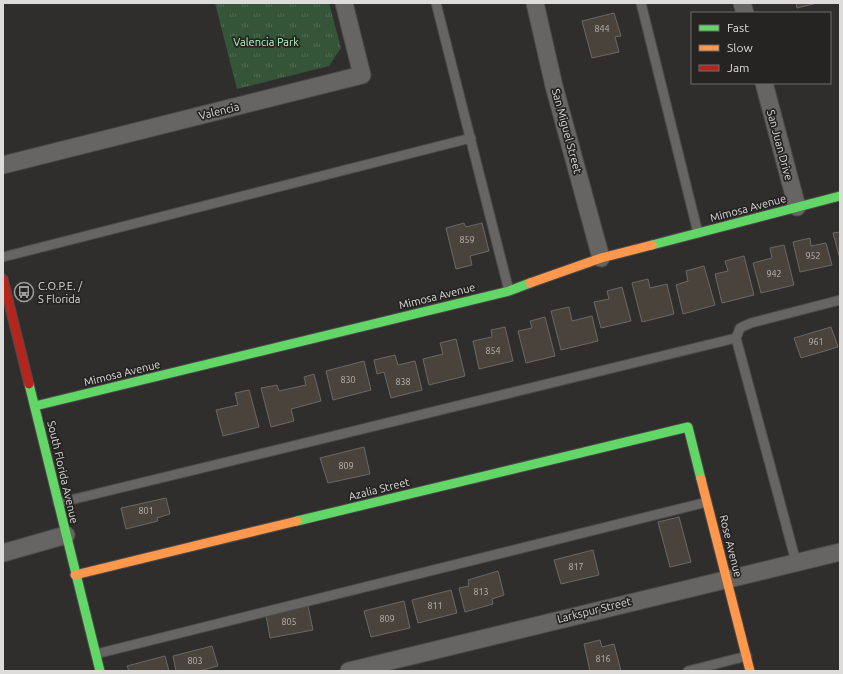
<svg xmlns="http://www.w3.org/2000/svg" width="843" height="674" font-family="Ubuntu,sans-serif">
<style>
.park{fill:url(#park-tufts)}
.building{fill:#4a433b;stroke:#6a6968}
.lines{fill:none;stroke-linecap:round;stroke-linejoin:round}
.lane-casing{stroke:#4b4a49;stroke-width:11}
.street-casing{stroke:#4b4a49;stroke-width:19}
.fast-casing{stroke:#4b4a49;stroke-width:11}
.slow-casing{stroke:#4b4a49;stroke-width:11}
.jam-casing{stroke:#4b4a49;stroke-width:11}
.lane{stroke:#666564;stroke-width:9}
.street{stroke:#666564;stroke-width:17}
.fast{stroke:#63d668;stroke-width:9}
.slow{stroke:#ff974d;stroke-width:9}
.jam{stroke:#b3261e;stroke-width:9}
.labels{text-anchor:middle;stroke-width:3.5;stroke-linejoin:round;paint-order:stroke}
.number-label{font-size:9px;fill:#b8b6b2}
.park-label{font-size:11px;fill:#b6f7bd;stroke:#262422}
.street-label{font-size:11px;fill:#dddcda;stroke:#262422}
.poi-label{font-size:11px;fill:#dddcda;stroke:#262422;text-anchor:start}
</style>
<defs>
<pattern id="park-tufts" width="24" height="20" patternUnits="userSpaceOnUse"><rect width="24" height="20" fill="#355539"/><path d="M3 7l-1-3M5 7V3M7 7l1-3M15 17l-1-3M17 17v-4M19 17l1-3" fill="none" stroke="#526d55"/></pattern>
</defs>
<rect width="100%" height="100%" fill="#2f2e2d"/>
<path class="park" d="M 215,3 L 329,3 L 341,48 L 329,66 L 237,89 Z"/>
<path class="building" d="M 796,3 L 817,3 L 797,8 Z
M 614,13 L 621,36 L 615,37 L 619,52 L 592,58 L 582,21 Z
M 464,223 L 466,227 L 482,223 L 489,251 L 470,256 L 472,265 L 456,269 L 446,228 Z
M 840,232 L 840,259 L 833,233 Z
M 810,238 L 811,246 L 826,243 L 832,265 L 800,272 L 793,242 Z
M 784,245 L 794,285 L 761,293 L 753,263 L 772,258 L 770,248 Z
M 744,256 L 754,295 L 722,303 L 715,274 L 728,271 L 725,261 Z
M 704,266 L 715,305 L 683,314 L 676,285 L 688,281 L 686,271 Z
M 648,279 L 650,288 L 667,284 L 674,314 L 642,322 L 632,283 Z
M 622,287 L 631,321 L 601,328 L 594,302 L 609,299 L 607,291 Z
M 569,307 L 572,321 L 592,316 L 598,341 L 561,350 L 551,311 Z
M 545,317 L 555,356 L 526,363 L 518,331 L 532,328 L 530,321 Z
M 505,327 L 513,361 L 479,369 L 473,341 L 492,337 L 491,330 Z
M 831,327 L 838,347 L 801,358 L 794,338 Z
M 456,339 L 465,376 L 429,385 L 423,359 L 443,354 L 440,343 Z
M 395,355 L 398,365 L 415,361 L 422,390 L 391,398 L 384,372 L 377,374 L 374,360 Z
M 364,361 L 371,390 L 333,400 L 326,371 Z
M 314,374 L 321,401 L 291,409 L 294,421 L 271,427 L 261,388 L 277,385 L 279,391 L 306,385 L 304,377 Z
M 249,390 L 259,427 L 223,436 L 216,410 L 238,405 L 235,393 Z
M 364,447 L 370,474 L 328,483 L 320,458 Z
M 166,498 L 170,514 L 157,518 L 158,521 L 126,529 L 121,508 Z
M 679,517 L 691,562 L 670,567 L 658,522 Z
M 593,550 L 599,575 L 561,584 L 554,560 Z
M 498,571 L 504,595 L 492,599 L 493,604 L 465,612 L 459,588 L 469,586 L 468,580 Z
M 451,590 L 457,613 L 418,623 L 412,600 Z
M 404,601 L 410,628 L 371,637 L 364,611 Z
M 308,606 L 313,630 L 270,638 L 266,615 Z
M 600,640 L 602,647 L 614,644 L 621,671 L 590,671 L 584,644 Z
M 212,646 L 218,666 L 199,671 L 176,671 L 173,656 Z
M 165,656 L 169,671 L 129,671 L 127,666 Z"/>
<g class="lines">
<defs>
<path id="lane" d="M 436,3 L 509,291
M 641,3 L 698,233
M 3,257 L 471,138
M 736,338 L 796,562
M 58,503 L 736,338 L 740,328 L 751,323 L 840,300
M 96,654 L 707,502
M 688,671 L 747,656"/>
<path id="street" d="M 535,3 L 554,86 L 601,258
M 742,3 L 745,13
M 764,83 L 797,207
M 3,165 L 362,75 L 344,3
M 3,553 L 66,535
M 349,671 L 840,552"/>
<path id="fast" d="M 652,245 L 840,196
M 29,384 L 100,671
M 35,406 L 509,291 L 530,283
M 297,521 L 688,427 L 701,479"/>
<path id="slow" d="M 530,283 L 601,258 L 652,245
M 701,479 L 750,671
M 75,575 L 297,521"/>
<path id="jam" d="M 3,279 L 29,384"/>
</defs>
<use href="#lane" class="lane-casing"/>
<use href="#street" class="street-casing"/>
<use href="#fast" class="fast-casing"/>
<use href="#slow" class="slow-casing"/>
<use href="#jam" class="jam-casing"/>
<use href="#lane" class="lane"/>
<use href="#street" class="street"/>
<use href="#fast" class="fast"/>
<use href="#slow" class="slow"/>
<use href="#jam" class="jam"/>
</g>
<defs>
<symbol id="bus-ring" viewBox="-11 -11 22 22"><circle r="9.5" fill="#262422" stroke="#a09f9d" stroke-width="1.5"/><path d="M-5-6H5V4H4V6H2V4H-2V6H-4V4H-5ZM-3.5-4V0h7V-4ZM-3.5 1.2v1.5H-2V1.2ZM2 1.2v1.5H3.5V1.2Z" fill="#a09f9d"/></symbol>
</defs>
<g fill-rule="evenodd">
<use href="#bus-ring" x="13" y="281" width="22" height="22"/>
</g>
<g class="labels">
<g class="number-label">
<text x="602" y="32">844</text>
<text x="467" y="243">859</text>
<text x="813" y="259">952</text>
<text x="774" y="277">942</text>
<text x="816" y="345">961</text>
<text x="493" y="354">854</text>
<text x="348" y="383">830</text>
<text x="403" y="385">838</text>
<text x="346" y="469">809</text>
<text x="146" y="514">801</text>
<text x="576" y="570">817</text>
<text x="481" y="595">813</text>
<text x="435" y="609">811</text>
<text x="387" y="622">809</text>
<text x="289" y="625">805</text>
<text x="603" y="662">816</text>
<text x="195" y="664">803</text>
</g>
<g class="park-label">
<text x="266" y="46">Valencia Park</text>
</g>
<g class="street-label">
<text transform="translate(219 111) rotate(-14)" y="4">Valencia</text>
<text transform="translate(567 131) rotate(75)" y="4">San Miguel Street</text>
<text transform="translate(780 145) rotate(75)" y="4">San Juan Drive</text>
<text transform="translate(748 208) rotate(-15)" y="4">Mimosa Avenue</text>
<text transform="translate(437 296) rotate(-14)" y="4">Mimosa Avenue</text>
<text transform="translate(122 373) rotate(-14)" y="4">Mimosa Avenue</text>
<text transform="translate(63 472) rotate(77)" y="4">South Florida Avenue</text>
<text transform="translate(379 489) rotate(-14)" y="4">Azalia Street</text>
<text transform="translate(731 546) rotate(76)" y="4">Rose Avenue</text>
<text transform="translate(594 610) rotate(-14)" y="4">Larkspur Street</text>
</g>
<g class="poi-label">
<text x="38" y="290">C.O.P.E. /<tspan x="38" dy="13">S Florida</tspan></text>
</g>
</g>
<rect width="843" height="674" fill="none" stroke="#dddcda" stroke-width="8"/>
<rect x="691" y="12" width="140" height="72" fill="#262422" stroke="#6f6e6c"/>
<rect x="699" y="25" width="20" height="6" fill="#63d668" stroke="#6f6e6c"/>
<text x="727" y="32" font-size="12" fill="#dddcda">Fast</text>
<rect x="699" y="45" width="20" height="6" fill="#ff974d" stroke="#6f6e6c"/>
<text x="727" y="52" font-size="12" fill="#dddcda">Slow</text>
<rect x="699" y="65" width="20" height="6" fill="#b3261e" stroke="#6f6e6c"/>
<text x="727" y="72" font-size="12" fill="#dddcda">Jam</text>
</svg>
